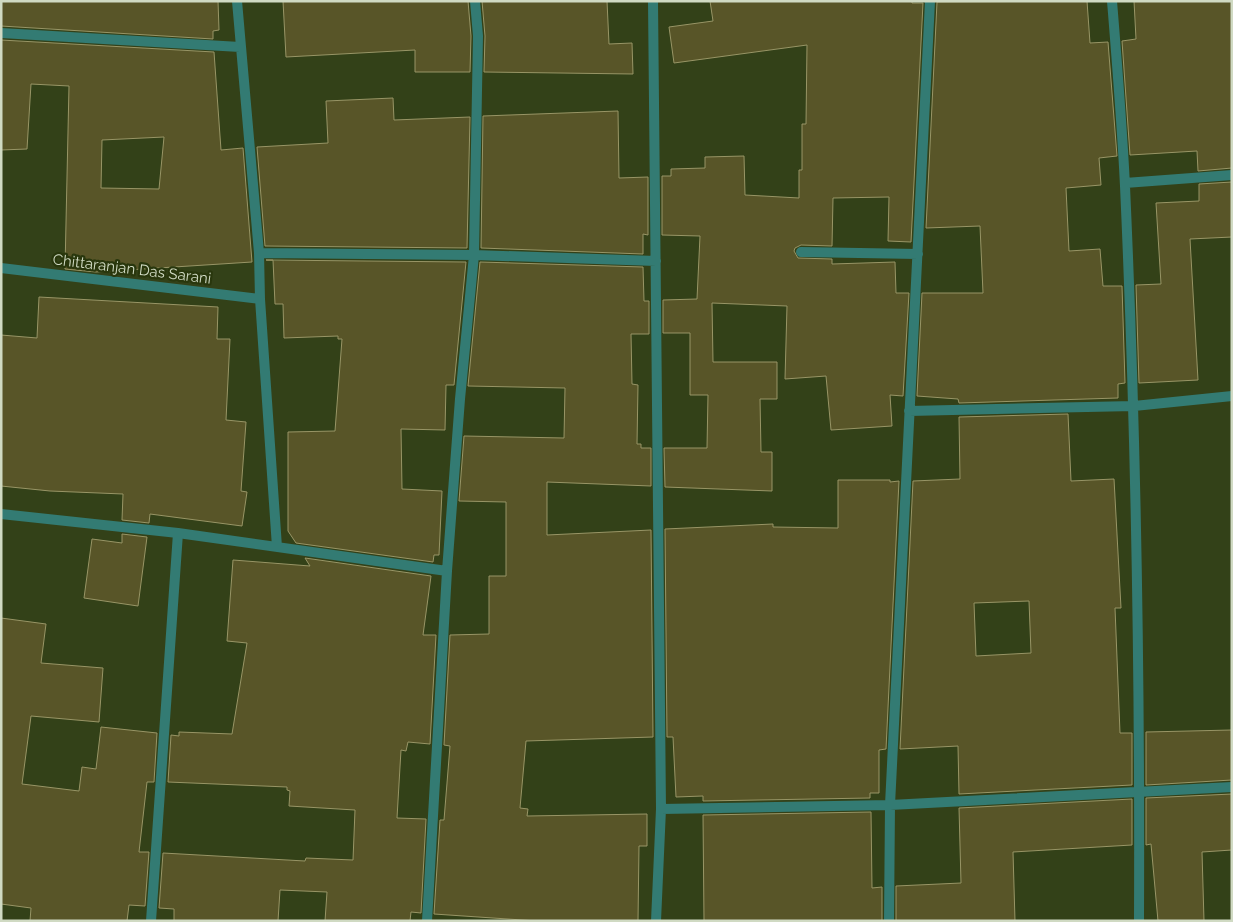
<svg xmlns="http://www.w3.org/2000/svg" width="1233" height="922" font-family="Raleway,sans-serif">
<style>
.building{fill:#585528;stroke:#989566;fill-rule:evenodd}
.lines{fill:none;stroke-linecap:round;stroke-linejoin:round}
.street{stroke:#337b73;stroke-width:10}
.labels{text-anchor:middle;stroke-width:4.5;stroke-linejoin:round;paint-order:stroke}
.street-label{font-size:15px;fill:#d0dac3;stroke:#29370d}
</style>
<rect width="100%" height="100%" fill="#334118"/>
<path class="building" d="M 1,1 L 218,1 L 219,30 L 213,31 L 213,39 L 1,26 Z
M 283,1 L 468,1 L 471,36 L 470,72 L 415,72 L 415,50 L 286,57 Z
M 482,1 L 607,1 L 609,44 L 632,43 L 633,74 L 484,72 L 485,36 Z
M 710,1 L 912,1 L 912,3 L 923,3 L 911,242 L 888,241 L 889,197 L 833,198 L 832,246 L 801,245 L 795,248 L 794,251 L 798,258 L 832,259 L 832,264 L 895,262 L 896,293 L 909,293 L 903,396 L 890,395 L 892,426 L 831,430 L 826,376 L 785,379 L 787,306 L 712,303 L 713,362 L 777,362 L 777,399 L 760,399 L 761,452 L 772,452 L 772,491 L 665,487 L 664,448 L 707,448 L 708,395 L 690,395 L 690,333 L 663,333 L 663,300 L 697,299 L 700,236 L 662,235 L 662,176 L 671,176 L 671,169 L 705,168 L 705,157 L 744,156 L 745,195 L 799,198 L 799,170 L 802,170 L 802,124 L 806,124 L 807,45 L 674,63 L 669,27 L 713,21 Z
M 1087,1 L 1090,43 L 1108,42 L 1117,156 L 1099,158 L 1101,185 L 1066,188 L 1069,251 L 1100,249 L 1103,286 L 1122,286 L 1125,383 L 1118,384 L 1118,398 L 959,403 L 958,399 L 917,396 L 922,293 L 983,293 L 980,226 L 926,228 L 937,2 Z
M 1134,1 L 1232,1 L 1232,168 L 1198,171 L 1197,151 L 1130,155 L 1122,41 L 1136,39 Z
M 1,40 L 214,52 L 221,150 L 243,148 L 252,262 L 96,272 L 65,269 L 69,86 L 31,84 L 27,149 L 1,150 ZM 164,137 L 159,189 L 101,188 L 102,140 Z
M 393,98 L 394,120 L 470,117 L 467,248 L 265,246 L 257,147 L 328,143 L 326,101 Z
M 618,111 L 619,178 L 648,177 L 648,235 L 643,234 L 643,254 L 481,248 L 483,116 Z
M 1232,182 L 1232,237 L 1190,239 L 1198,380 L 1139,383 L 1136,285 L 1161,284 L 1156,203 L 1199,201 L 1199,184 Z
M 266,260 L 466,262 L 454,385 L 446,385 L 445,430 L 401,429 L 402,489 L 442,491 L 439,555 L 434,555 L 433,562 L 296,543 L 288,531 L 288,432 L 335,431 L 342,339 L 338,339 L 338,336 L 284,338 L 283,304 L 275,304 L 273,260 Z
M 480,262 L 643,267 L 644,301 L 649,301 L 649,334 L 631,334 L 632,384 L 638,385 L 637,444 L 641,444 L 641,448 L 651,448 L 651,486 L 547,482 L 547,535 L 651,530 L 653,737 L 526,741 L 520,808 L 528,809 L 527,816 L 647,814 L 647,846 L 639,846 L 638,921 L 537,921 L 434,914 L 440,820 L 444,820 L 450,746 L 444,745 L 450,635 L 489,634 L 489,576 L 506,576 L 506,502 L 459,501 L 464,436 L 564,438 L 565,388 L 468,386 Z
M 39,297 L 218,307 L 217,339 L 230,339 L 226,420 L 246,422 L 241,491 L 247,492 L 242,526 L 150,514 L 149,523 L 122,520 L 123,494 L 50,491 L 1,486 L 1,335 L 37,338 Z
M 1068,414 L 1071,481 L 1114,479 L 1121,608 L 1115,608 L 1120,733 L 1132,733 L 1132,785 L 959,794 L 958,746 L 900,749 L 913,481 L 960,479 L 959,417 ZM 1029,601 L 1031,653 L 976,656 L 974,603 Z
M 838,480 L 890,480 L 890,482 L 899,481 L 886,749 L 879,750 L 879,793 L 870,793 L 870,798 L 703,801 L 703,796 L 676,797 L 673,737 L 667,737 L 665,529 L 773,524 L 773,527 L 838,528 Z
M 122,534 L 147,537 L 138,606 L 84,598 L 92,539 L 122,543 Z
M 305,558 L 431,576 L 423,635 L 436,635 L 430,744 L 408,742 L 406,751 L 401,750 L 397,818 L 426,819 L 421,913 L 411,912 L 410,921 L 325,921 L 327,892 L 280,890 L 278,921 L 174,921 L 174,909 L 159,908 L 163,853 L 305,861 L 306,858 L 353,860 L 355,810 L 289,806 L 290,791 L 287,790 L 287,787 L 168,782 L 171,735 L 179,736 L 179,732 L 232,734 L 247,643 L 227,641 L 233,560 L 310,566 Z
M 1,618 L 46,624 L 41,663 L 103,668 L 99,722 L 31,716 L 22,784 L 79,791 L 82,767 L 96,769 L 101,727 L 157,733 L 154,782 L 147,782 L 139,852 L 149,852 L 145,906 L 129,905 L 127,921 L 30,921 L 31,908 L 1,904 Z
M 1232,730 L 1232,780 L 1146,785 L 1146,732 Z
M 1232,794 L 1232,850 L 1202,852 L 1204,921 L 1158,921 L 1151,844 L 1146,845 L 1146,798 Z
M 1132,799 L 1132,845 L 1013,852 L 1015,921 L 896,921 L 896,886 L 961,883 L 959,808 Z
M 871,812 L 872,888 L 882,887 L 882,921 L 704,921 L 703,815 Z"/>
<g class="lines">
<path class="street" d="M 237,1 L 259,253 L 260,299 L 277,547
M 653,1 L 661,809 L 656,921
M 1112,1 C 1117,63 1122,124 1125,186 C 1136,430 1140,676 1139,921
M 1,33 L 240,47
M 1125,183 L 1232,175
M 801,252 L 918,254
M 259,253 L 474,255 L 656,261
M 1,268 L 260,299
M 909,411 L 1134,406 L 1232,396
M 1,514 L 178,533 L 447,571
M 661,809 L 890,805 L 1232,787
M 151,921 L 178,533
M 427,921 L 447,571 L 460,399 L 474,255 L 478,36 L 475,1
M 889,921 L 890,805 L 930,1"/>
</g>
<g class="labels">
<g class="street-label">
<text transform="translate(132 269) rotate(7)" y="5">Chittaranjan Das Sarani</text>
</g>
</g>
<rect width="1233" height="922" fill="none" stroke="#d0dac3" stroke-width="5"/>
</svg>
